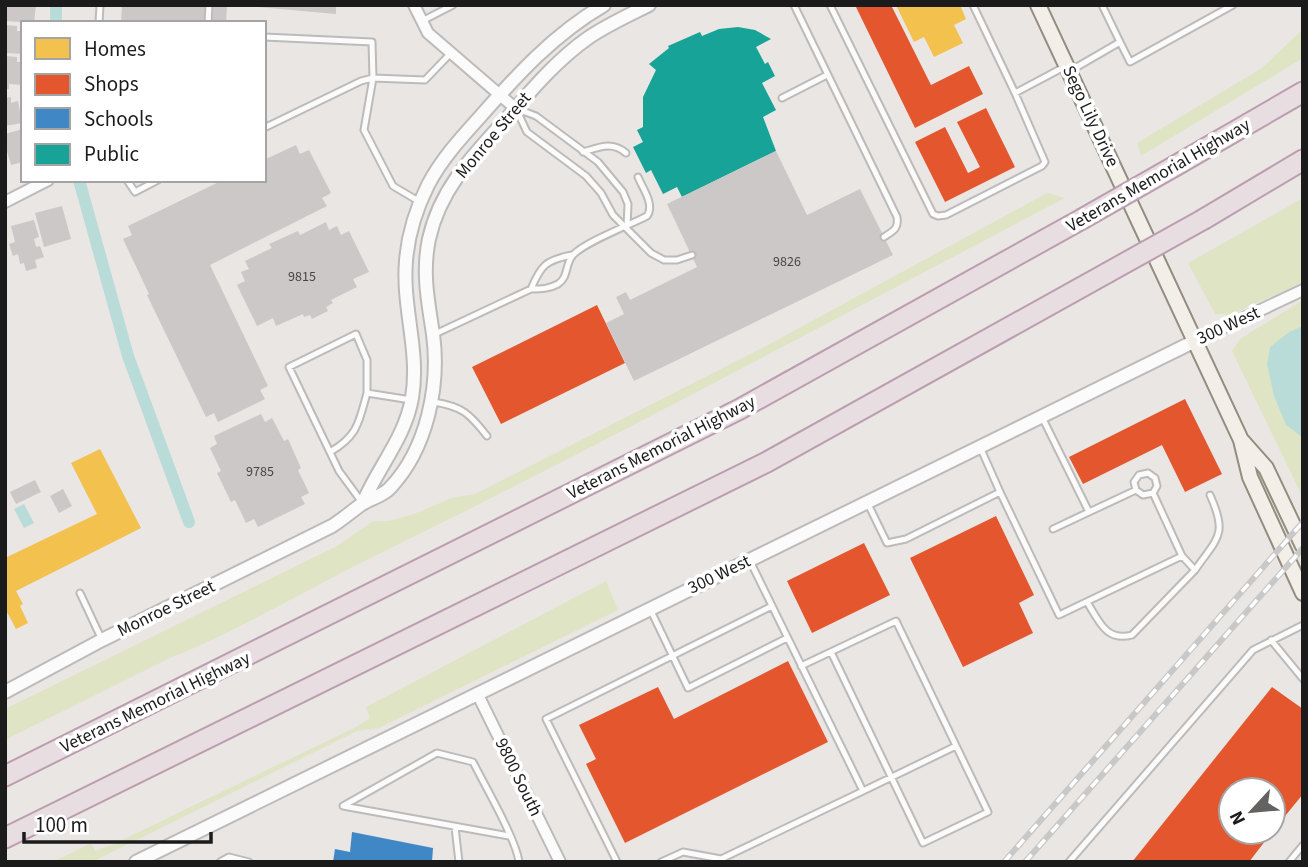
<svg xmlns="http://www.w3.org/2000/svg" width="1308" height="867" font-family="'Source Sans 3',sans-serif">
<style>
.grass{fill:#dfe5c4}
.water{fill:#b9dcd9}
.homes{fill:#f2c14e}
.shops{fill:#e4572e}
.schools{fill:#3f88c5}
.public{fill:#17a398}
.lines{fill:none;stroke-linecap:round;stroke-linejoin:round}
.canal{stroke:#b9dcd9;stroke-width:12}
.building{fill:#ccc8c7}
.service-casing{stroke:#bcbbba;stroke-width:9}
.minor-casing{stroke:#bcbbba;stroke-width:14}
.tertiary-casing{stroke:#bcbbba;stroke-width:16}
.secondary-casing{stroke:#928d7e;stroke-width:18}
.motorway-casing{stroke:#bc9daf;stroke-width:23}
.service{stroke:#fcfbfb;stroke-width:5}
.minor{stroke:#fcfbfb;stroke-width:10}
.tertiary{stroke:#fcfbfb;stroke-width:12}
.secondary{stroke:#f2efe9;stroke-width:14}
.motorway{stroke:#e8dee2;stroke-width:19}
.rail-casing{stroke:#c9c8c8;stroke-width:6}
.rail{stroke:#fff;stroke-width:3.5;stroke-dasharray:10;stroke-linecap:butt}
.motorway-bridge-casing{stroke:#bc9daf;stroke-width:23;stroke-linecap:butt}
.motorway-bridge{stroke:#e8dee2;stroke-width:19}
.labels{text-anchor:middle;stroke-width:7;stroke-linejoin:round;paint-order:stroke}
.number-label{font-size:14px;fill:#474646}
.street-label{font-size:18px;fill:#1b1b1b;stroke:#fff}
</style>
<rect width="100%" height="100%" fill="#e9e6e4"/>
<path class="grass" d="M 1303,29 L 1303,58 L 1141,156 L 1137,143 L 1262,68 Z
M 1047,193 L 1065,198 C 838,317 613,439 383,552 C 312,586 243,629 170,658 L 5,740 L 5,709 L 337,546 L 373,521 L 389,521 L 414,514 L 452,498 L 475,494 L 766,346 Z
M 1303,198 L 1303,282 L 1226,317 L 1225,314 L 1215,314 L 1188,263 Z
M 1303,300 L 1303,498 L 1232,351 L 1240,339 Z
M 606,581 L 618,610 L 379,728 L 357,731 L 92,862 L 53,862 L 91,843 L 95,851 L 112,845 L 356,727 L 370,718 L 366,707 Z"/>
<path class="water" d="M 1303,326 L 1303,437 L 1302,437 L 1286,425 L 1274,396 L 1267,364 L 1270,347 L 1289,332 Z
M 24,504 L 34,523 L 24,528 L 14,509 Z"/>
<path class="homes" d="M 896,5 L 960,5 L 966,19 L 954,25 L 963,43 L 934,57 L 924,37 L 914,42 Z
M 100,449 L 141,528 L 16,591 L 23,604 L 20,606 L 28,623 L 16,629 L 7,612 L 5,613 L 5,553 L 7,557 L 97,514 L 71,463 Z"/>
<path class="shops" d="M 855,5 L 891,5 L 931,85 L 969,66 L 983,94 L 915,128 Z
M 986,108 L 1015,167 L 945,202 L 915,142 L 945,127 L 968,173 L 980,167 L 957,122 Z
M 597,305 L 625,363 L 501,424 L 472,367 Z
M 1185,399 L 1222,474 L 1185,492 L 1162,445 L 1083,484 L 1069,457 Z
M 996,516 L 1034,595 L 1019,603 L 1033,633 L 963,667 L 910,558 Z
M 864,543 L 890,595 L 812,633 L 787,581 Z
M 788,661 L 828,742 L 625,843 L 586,764 L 596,759 L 579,725 L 658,687 L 674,719 Z
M 1272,687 L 1303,709 L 1303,794 L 1273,831 L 1273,790 L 1231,790 L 1231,832 L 1272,832 L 1249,862 L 1132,862 Z"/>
<path class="schools" d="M 352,832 L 433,848 L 432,862 L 333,862 L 335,849 L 350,852 Z"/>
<path class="public" d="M 738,27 L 755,30 L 771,39 L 756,47 L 765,64 L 768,62 L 775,76 L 762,83 L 776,110 L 763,117 L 776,151 L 682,197 L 677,187 L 663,194 L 651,170 L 646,173 L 633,147 L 643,142 L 637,130 L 643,127 L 643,97 L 656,70 L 649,64 L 669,48 L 668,46 L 700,32 L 702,36 L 719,29 Z"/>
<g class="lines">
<path class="canal" d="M 56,5 L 56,23
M 79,180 L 128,356 L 189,522"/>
</g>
<path class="building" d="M 5,5 L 36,5 L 34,23 L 5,21 Z
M 122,5 L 227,5 L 226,23 L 121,23 Z
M 258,5 L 336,5 L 336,14 L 258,7 Z
M 5,25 L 17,26 L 17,31 L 23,31 L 23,54 L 5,53 Z
M 5,56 L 17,57 L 17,62 L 23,62 L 23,85 L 9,84 L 9,89 L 5,89 Z
M 11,97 L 11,103 L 18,101 L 22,123 L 5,126 L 5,98 Z
M 23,129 L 23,162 L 11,165 L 5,144 L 5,134 Z
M 296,145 L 300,154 L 309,150 L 331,193 L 322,198 L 327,206 L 210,265 L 268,386 L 260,390 L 265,399 L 218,422 L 214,413 L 206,417 L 147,295 L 149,294 L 123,239 L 132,235 L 128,226 L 223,180 L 264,180 L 264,160 Z
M 776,151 L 807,215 L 860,189 L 893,255 L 634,381 L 606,323 L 624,314 L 616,297 L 626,292 L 630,300 L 697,267 L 667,204 Z
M 62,206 L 71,239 L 44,247 L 35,213 Z
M 34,220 L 39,237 L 34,239 L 36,247 L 40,246 L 44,257 L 35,260 L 37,268 L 26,271 L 24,263 L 20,264 L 18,254 L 13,256 L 9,244 L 15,242 L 11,226 Z
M 326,222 L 329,230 L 337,226 L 341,235 L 349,231 L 369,272 L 353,279 L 357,287 L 331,300 L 333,303 L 326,307 L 328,311 L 312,319 L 310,315 L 304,317 L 303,314 L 276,326 L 273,318 L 257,326 L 237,285 L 245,281 L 241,272 L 249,269 L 245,261 L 272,248 L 269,244 L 298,231 L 300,235 Z
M 261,414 L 265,422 L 272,418 L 284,441 L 288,439 L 301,468 L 298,470 L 309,493 L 301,497 L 305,504 L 258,527 L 254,519 L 246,523 L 235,500 L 231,502 L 217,473 L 221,471 L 210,448 L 217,444 L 214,436 Z
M 35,480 L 41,492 L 16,504 L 10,492 Z
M 63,489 L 72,506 L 59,513 L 50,496 Z"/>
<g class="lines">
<defs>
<path id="service" d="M 794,5 L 897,217 C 899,229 893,231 884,237
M 830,5 L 933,214 L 938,216 L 946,215 L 1042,166 L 1045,162 L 1015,93
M 973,5 L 1015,93 L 1064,67
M 1102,5 L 1120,42
M 422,21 L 453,5
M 99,23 L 100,5
M 208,23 L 209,5
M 264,37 L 372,42 L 373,78 L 364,130 L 393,186 L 420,202
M 1070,71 L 1120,42 L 1130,62 L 1233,5
M 782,98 L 827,75
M 515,108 L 536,116 L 598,162 L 623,192 L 628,204 L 627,227
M 517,111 L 527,132 L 586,176 L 601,193 L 613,215 L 651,253 L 664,260 L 677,260 L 692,255
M 264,128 L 361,81 L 373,78 L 425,80 L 450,54
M 583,152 C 600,147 612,141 626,153
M 127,180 L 135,192 L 158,180
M 531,289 C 541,265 546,260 572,255
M 433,335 L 531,289 C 541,289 549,289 558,284 C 569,277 565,263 573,255 C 585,242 630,225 647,216 C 655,205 643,189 638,177
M 433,402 C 462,406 470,414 487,436
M 1042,417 L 1089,512 L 1136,490
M 980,447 L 1000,492
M 330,452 C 358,436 359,422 367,393
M 1136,490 L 1143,495 L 1153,493
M 361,501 L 339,471 L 289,367 L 356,334 L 367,360 L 367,393 L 411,400
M 868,504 L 887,543 L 906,539 L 1000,492 L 1059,615 L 1182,556 L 1153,493 L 1157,486 L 1155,478 L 1148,473 L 1139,475 L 1134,482 L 1136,490
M 1053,529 L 1089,512
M 1195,570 C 1218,537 1228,535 1210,495
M 80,593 L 102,640
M 1087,602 C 1099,621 1106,642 1132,635 L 1195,570 L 1182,556
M 651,611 L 688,688 L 787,638
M 1271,640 L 1303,679
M 801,666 L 896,621 L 988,812 L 923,843 L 831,652
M 863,791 L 956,746
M 455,827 L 459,862
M 509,836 L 343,806 L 437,753 L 473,762 C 485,786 516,839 519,862
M 220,862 L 229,857 L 249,862
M 617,862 L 546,719 L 772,606
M 661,862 L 683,852 L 721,859 L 863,791 L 750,561
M 1069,862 L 1253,650 L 1303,625
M 1289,862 L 1303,845"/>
<path id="minor" d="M 414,5 L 428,33 L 515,108
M 5,202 L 48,180
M 1195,341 L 1303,290
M 477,693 L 560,862"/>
<path id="tertiary" d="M 363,503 C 378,467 405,438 412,398 C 420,351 402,308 406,261 C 408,234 416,209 428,185 C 441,160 460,139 479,118 C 517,75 554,34 604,5
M 5,692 L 102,640 L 332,526 C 343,519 352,511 362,504 C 371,498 383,496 390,488 C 427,449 440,386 433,334 C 428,301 422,272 429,239 C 440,188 475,153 509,116 C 533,88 558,59 588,38 C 607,25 629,15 649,5
M 136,862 L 1195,341"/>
<path id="secondary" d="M 1038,5 L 1241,440 L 1250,477 L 1303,593
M 1242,441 L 1266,468 L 1303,546"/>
<path id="motorway" d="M 1175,166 L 1303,92
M 1204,219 L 1303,160
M 5,776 L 740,409 L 1082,219
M 5,838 L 767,462 L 1107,273"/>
</defs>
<use href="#service" class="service-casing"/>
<use href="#minor" class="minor-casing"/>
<use href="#tertiary" class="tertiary-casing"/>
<use href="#secondary" class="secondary-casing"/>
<use href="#motorway" class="motorway-casing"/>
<use href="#service" class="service"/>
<use href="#minor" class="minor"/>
<use href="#tertiary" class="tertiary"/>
<use href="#secondary" class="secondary"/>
<use href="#motorway" class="motorway"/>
<defs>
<path id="rail" d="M 1004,862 L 1303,522
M 1025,862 L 1303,548"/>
</defs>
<use href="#rail" class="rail-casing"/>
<use href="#rail" class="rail"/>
<defs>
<path id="motorway-bridge" d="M 1082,219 L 1175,166
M 1107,273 L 1204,219"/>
</defs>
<use href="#motorway-bridge" class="motorway-bridge-casing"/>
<use href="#motorway-bridge" class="motorway-bridge"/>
</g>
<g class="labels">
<g class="number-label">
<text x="787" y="266">9826</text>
<text x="302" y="281">9815</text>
<text x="260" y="476">9785</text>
</g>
<g class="street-label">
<text transform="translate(1091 116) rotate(65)" y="6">Sego Lily Drive</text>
<text transform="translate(493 135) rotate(-50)" y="6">Monroe Street</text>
<text transform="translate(1158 175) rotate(-30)" y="6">Veterans Memorial Highway</text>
<text transform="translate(1228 325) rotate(-25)" y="6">300 West</text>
<text transform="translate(661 447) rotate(-27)" y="6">Veterans Memorial Highway</text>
<text transform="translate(719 574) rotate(-26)" y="6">300 West</text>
<text transform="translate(166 608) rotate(-26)" y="6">Monroe Street</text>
<text transform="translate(155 702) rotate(-26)" y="6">Veterans Memorial Highway</text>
<text transform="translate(519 777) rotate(64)" y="6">9800 South</text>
</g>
</g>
<rect width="1308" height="867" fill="none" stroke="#1b1b1b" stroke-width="14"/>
<rect x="21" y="21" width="245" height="161" fill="#ffffff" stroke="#a4a4a4" stroke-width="2"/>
<rect x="35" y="38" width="35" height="21" fill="#f2c14e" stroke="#a4a4a4" stroke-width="2"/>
<text x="84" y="56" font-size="21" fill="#1b1b1b">Homes</text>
<rect x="35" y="74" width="35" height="21" fill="#e4572e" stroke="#a4a4a4" stroke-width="2"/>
<text x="84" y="91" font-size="21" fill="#1b1b1b">Shops</text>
<rect x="35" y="108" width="35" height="21" fill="#3f88c5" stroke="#a4a4a4" stroke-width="2"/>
<text x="84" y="126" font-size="21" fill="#1b1b1b">Schools</text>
<rect x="35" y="144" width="35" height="21" fill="#17a398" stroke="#a4a4a4" stroke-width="2"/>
<text x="84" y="161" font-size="21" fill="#1b1b1b">Public</text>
<g transform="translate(1252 811) rotate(244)"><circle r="33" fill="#ffffff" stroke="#a4a4a4" stroke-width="2"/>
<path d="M0-5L12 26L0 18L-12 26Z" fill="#636261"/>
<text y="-10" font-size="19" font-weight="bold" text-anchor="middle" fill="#1b1b1b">N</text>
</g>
<path d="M24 832v10h187v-10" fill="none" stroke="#1b1b1b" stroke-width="3.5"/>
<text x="35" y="832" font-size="21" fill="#1b1b1b" stroke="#ffffff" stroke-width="5" paint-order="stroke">100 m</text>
</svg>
